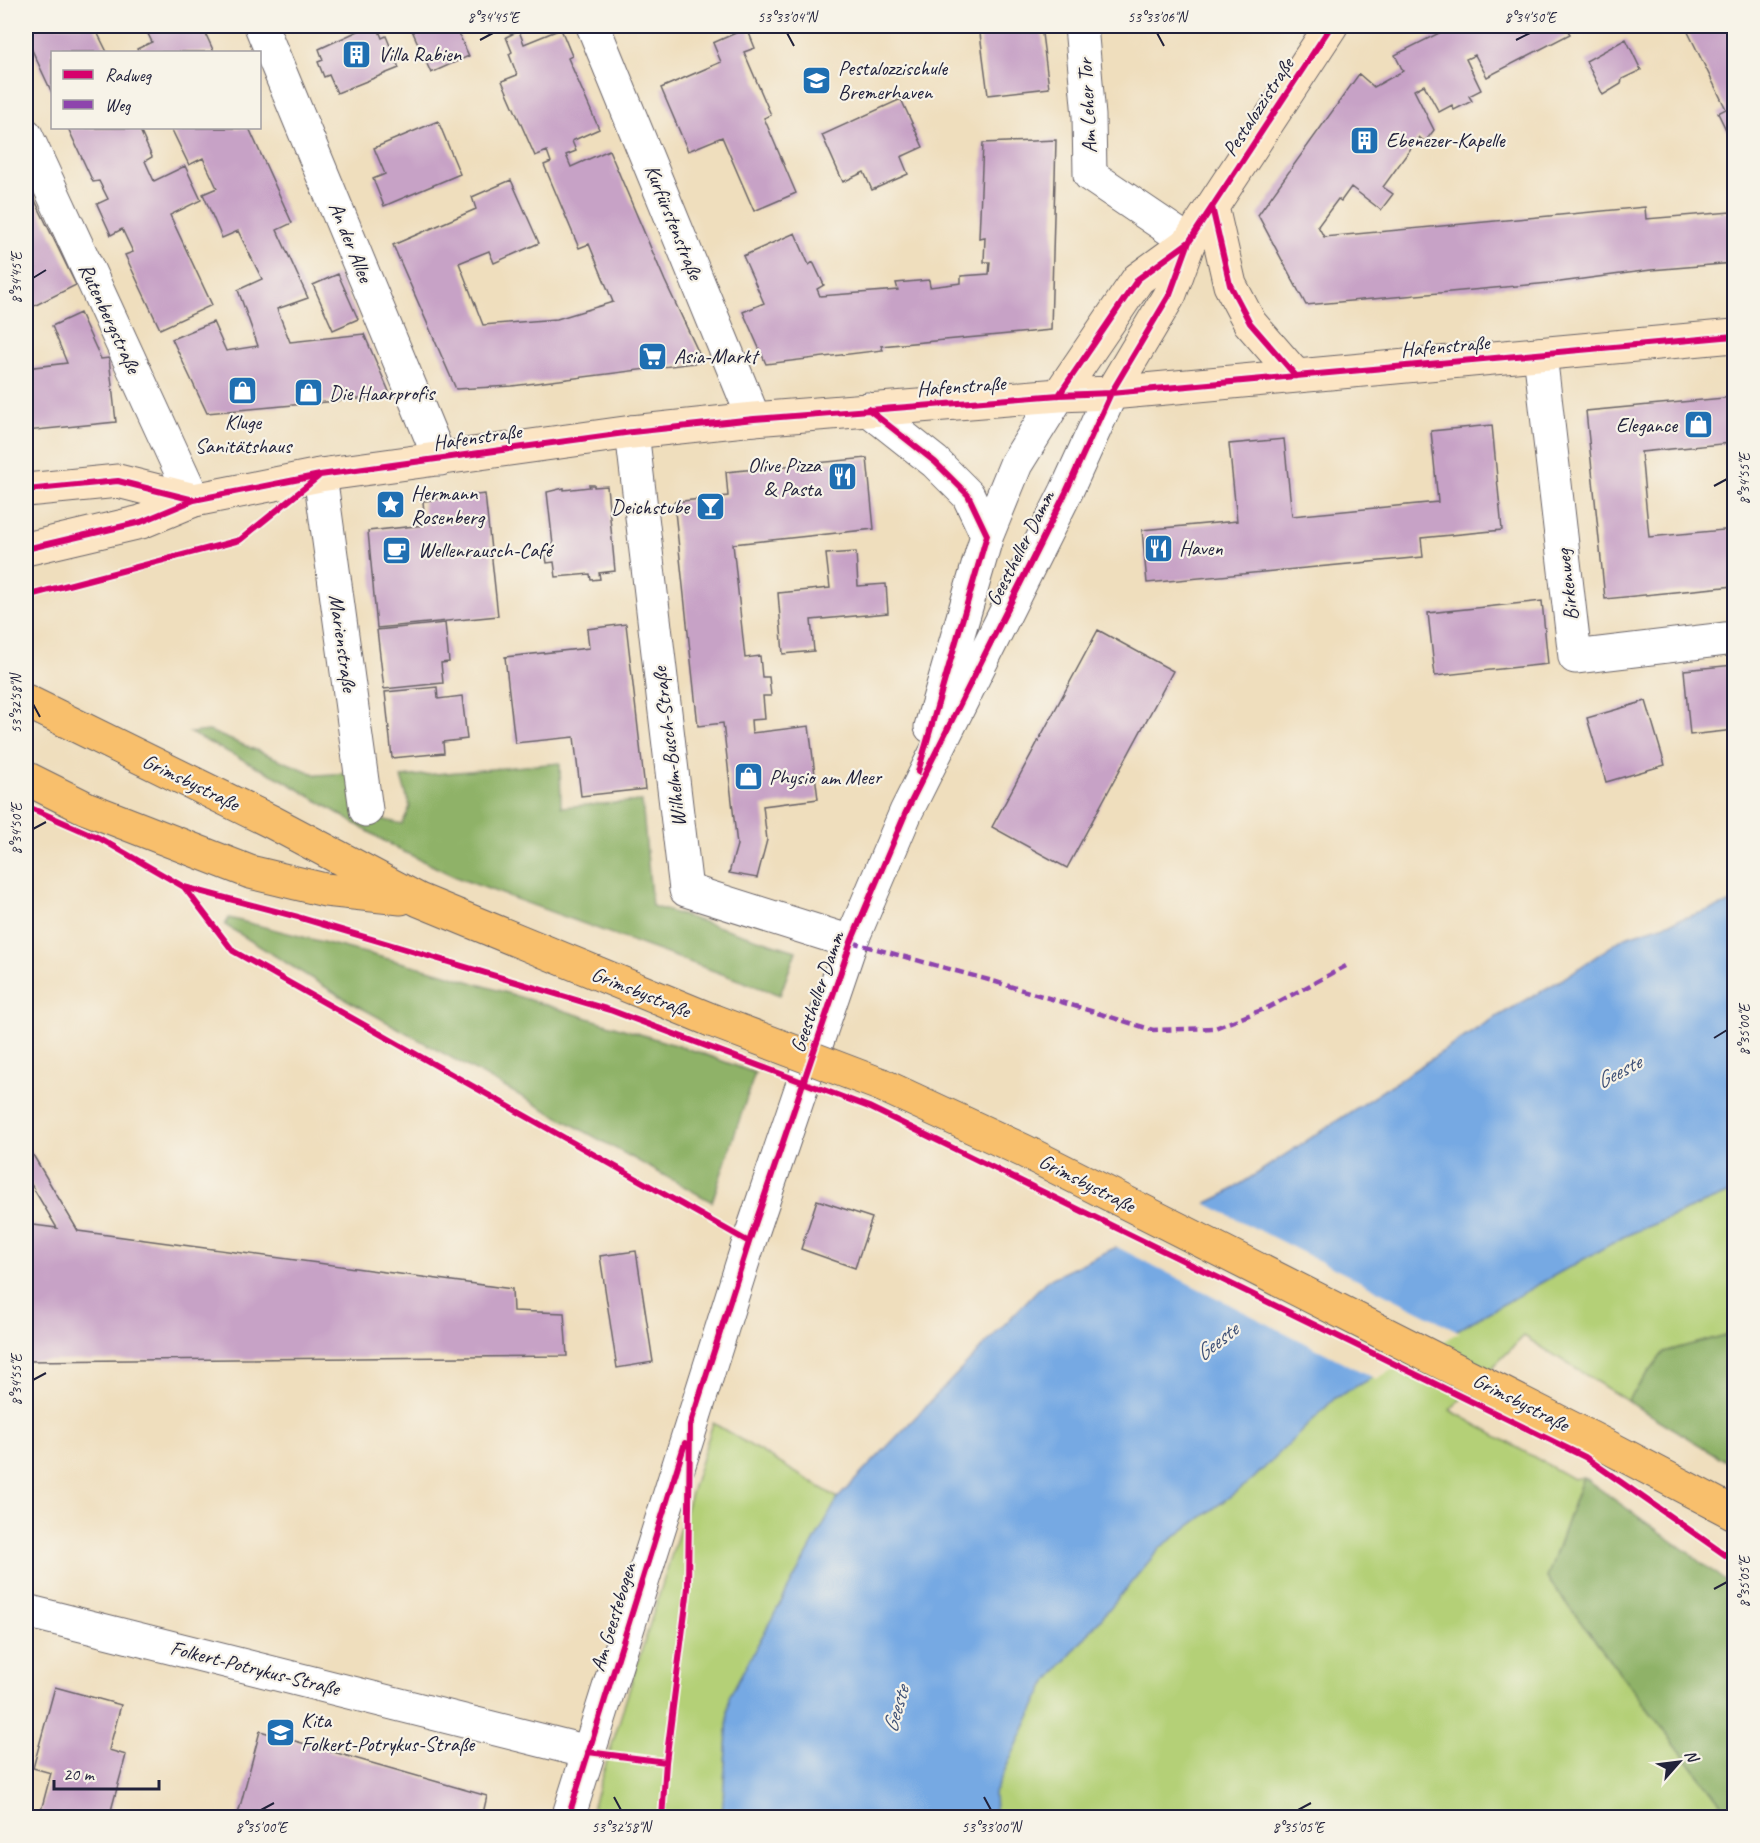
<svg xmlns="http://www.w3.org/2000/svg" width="1760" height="1843" font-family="Caveat,sans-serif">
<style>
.green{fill:#b4d077;stroke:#6b7959;stroke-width:1.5}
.forest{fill:#8fb268;stroke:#586a52;stroke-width:1.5}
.water{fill:#76a9e3;stroke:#4c668f;stroke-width:1.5}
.pier{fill:#efdebd}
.building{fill:#c7a2c6}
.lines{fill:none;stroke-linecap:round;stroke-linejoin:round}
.street-casing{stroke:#6a6468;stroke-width:35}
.secondary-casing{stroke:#6a6468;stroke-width:35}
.highway-casing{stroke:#6a6468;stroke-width:35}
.street{stroke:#fff;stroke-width:33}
.secondary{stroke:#fce5c4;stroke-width:33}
.highway{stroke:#f8bf6c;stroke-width:33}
.highway-bridge-casing{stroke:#6a6468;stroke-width:35;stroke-linecap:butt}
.highway-bridge{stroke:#f8bf6c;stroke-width:33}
.quiet{stroke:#8e44ad;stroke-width:4.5;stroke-dasharray:9 4.5;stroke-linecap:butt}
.cycleway-casing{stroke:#f7f3e8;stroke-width:10}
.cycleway{stroke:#d6006c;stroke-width:6}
.ticks{fill:none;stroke:#22223b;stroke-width:2}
.labels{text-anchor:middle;stroke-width:4.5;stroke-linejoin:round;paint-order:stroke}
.poi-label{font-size:21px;fill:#22223b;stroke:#f7f3e8;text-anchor:start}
.street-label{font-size:21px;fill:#22223b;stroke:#f7f3e8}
.water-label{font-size:22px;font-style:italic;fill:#3f5176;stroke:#f7f3e8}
.neatline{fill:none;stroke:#22223b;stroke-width:2}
.ticks-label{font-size:15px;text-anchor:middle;fill:#22223b}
</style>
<rect width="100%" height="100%" fill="#f7f3e8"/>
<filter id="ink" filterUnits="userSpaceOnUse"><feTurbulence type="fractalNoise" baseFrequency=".0167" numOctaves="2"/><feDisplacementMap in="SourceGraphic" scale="12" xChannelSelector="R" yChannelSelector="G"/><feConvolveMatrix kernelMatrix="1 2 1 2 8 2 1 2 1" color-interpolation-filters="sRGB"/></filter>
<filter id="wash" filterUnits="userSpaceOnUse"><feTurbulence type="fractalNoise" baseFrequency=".008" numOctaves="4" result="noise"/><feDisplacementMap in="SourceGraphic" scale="24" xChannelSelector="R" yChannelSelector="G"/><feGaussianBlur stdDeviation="1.35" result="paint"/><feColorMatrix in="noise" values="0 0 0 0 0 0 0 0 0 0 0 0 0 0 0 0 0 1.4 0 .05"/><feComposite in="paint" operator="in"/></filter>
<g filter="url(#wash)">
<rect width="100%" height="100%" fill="#efdebd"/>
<path class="green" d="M 1734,1191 L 1734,1339 L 1726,1335 L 1664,1352 L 1627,1401 L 1524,1336 L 1450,1410 L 1573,1479 L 1583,1477 L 1547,1578 L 1731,1817 L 995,1818 L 994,1793 L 1045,1685 L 1161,1547 L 1251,1481 L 1335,1398 L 1625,1236 Z
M 713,1423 L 838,1498 L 729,1697 L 722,1817 L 589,1818 Z"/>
<path class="forest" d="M 209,731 L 317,775 L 349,773 L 364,815 L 402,824 L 410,807 L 401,777 L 560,763 L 561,807 L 642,801 L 652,906 L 796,951 L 780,995 L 458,878 L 394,847 L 285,781 L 190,733 Z
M 229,918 L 439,972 L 698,1052 L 755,1073 L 712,1202 L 340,996 L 225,925 Z
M 1726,1335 L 1734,1339 L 1734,1466 L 1627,1401 L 1664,1352 Z
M 1583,1477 L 1693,1556 L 1734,1588 L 1734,1817 L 1731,1817 L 1547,1578 Z"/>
<path class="water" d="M 1734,902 L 1734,1191 L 1625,1236 L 1335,1398 L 1251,1481 L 1161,1547 L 1045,1685 L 994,1793 L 995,1817 L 722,1818 L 729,1697 L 838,1498 L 1046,1281 L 1224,1195 L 1486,1023 L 1561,980 L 1625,937 Z"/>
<path class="pier" d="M 1203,1202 L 1460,1332 L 1376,1379 L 1113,1245 Z"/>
<g id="blocks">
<path class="building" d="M 26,26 L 94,26 L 107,52 L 52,52 L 52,93 L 26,37 Z
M 144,26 L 202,26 L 214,52 L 138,52 L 137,49 L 152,42 Z
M 369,26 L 377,26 L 382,38 L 386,36 L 399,68 L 337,93 L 329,75 L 324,77 L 318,62 L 323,60 L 319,49 Z
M 417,26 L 455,26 L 469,56 L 431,73 L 411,28 Z
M 979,26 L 1041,26 L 1049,88 L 988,95 Z
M 1453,26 L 1565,26 L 1570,34 L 1487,77 L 1475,55 L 1466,59 L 1481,90 L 1469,96 L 1472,101 L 1454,110 L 1452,105 L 1439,112 L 1424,85 L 1414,90 L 1434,130 L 1425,142 L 1419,137 L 1383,187 L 1393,194 L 1381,210 L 1351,187 L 1341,201 L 1338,199 L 1318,226 L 1324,237 L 1645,207 L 1646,219 L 1731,212 L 1732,219 L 1734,219 L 1734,263 L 1651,270 L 1560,282 L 1306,305 L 1258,215 L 1359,74 L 1374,87 L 1403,71 L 1395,55 Z
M 1685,26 L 1734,26 L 1734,146 L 1718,113 L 1726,109 Z
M 747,28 L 755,48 L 744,52 L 771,115 L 764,118 L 796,193 L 754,211 L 722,137 L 688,151 L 661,88 L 721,62 L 713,43 Z
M 561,29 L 572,56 L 568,58 L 599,129 L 572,141 L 576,151 L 566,155 L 571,167 L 609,150 L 665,281 L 703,362 L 512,386 L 456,389 L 393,245 L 476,209 L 472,197 L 511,180 L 539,243 L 494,263 L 489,251 L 459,263 L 483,325 L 557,319 L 613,302 L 589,244 L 579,248 L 544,165 L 551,162 L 547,151 L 535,156 L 502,81 L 517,75 L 509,54 L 512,52 L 506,37 L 519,31 L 524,44 Z
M 1626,39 L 1641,70 L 1622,79 L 1621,84 L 1603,95 L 1586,61 Z
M 901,99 L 923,147 L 901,157 L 908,174 L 872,190 L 864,172 L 843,182 L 822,135 Z
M 438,121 L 460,174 L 384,206 L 373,179 L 385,174 L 374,148 Z
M 68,128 L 139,128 L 152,157 L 145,161 L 154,181 L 185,166 L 201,200 L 170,215 L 212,305 L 160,329 L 125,255 L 133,252 L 122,229 L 111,235 L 97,204 L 108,199 L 99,181 L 93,182 Z
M 171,128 L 249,128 L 292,223 L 277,230 L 308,298 L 277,309 L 290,342 L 364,334 L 391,396 L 207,413 L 172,339 L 213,322 L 226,351 L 258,346 L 238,290 L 262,279 L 238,231 L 222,238 L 203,194 L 217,188 L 203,158 L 189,165 Z
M 1056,140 L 1051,330 L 881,346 L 883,350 L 766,364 L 743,312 L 764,303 L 743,256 L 795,233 L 809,265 L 813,262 L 824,285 L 817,289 L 820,296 L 898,290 L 896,283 L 929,280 L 930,287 L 961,283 L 961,276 L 989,274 L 990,262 L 984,262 L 985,237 L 979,238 L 983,143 Z
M 26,182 L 76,285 L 26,310 Z
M 338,274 L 358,319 L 333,330 L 313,285 Z
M 80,313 L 101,359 L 109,358 L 116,422 L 26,431 L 26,368 L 67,363 L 52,326 Z
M 1734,397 L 1734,459 L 1733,459 L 1731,443 L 1641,452 L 1649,537 L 1734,529 L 1734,586 L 1605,599 L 1586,411 Z
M 1492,425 L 1502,530 L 1421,538 L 1423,557 L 1147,583 L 1142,530 L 1237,521 L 1229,444 L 1284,439 L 1292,516 L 1438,502 L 1431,431 Z
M 867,458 L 874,529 L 733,544 L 745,658 L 760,656 L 762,677 L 769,677 L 771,696 L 763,696 L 765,719 L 751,720 L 752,733 L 809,726 L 818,799 L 763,806 L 767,840 L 757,878 L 729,873 L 737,845 L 723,723 L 698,726 L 674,502 L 728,496 L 726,472 Z
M 589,485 L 594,485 L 594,487 L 607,486 L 615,571 L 599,573 L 600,579 L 591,580 L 590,574 L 556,577 L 554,562 L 547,563 L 544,546 L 553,545 L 547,492 L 564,488 L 564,490 L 590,487 Z
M 485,494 L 498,616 L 377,628 L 368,531 L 425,525 L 423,501 Z
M 856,552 L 858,586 L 886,584 L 888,613 L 811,620 L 814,651 L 783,654 L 778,593 L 830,588 L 826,554 Z
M 1542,601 L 1548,664 L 1435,676 L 1428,613 Z
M 445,623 L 449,662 L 441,663 L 443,683 L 384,689 L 377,630 Z
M 626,624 L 645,789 L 581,796 L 574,737 L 515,743 L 505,657 L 589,648 L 587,629 Z
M 1098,630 L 1173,671 L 1067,868 L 992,827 Z
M 1734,665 L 1734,730 L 1690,735 L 1684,670 Z
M 437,687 L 438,699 L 462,696 L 467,739 L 443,742 L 444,753 L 392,758 L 385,692 Z
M 1646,701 L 1665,765 L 1606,782 L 1587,718 Z
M 26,1143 L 78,1231 L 512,1289 L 513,1311 L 564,1313 L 567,1356 L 26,1361 L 26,1224 L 57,1228 L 26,1176 Z
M 817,1200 L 872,1218 L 855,1268 L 801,1249 Z
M 636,1251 L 653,1362 L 617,1368 L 600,1256 Z
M 55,1687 L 121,1705 L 109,1750 L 126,1755 L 109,1818 L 39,1818 L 51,1773 L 33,1768 Z
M 260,1731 L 487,1796 L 482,1818 L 237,1818 Z"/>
</g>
</g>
<g filter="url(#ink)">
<use href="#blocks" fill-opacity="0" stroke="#6a6468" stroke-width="1.5"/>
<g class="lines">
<defs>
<path id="street" d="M 261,26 L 440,459
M 593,26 L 754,419
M 1081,26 L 1089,116 L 1090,175 L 1189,242
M 26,135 L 194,500
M 1540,354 L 1575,657 L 1734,638
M 868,409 L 935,462 L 968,495 L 987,535
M 632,432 L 686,890 L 851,942
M 320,475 L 366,810
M 931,727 L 987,535 L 1016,464 L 1059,395
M 26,1611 L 588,1752
M 568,1818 L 749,1242 L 851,942 L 906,812 L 1066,492 L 1111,393"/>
<path id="secondary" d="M 1212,207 L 1230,285 L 1250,323 L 1296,376
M 1111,393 L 1170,294 L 1189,242 L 1331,26
M 1059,395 L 1138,279 L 1189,242
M 26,490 L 118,481 L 194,500
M 26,549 L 141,522 L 194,500 L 320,475 L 632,432 L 754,419 L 1059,395 L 1111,393 L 1734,336"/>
<path id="highway" d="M 26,701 L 272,822 L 419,900 L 711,1020
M 26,778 L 86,808 L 250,872 L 325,890 L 401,898
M 882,1085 L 1024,1151 L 1593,1439 L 1734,1513"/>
</defs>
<use href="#street" class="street-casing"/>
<use href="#secondary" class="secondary-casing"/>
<use href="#highway" class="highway-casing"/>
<use href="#street" class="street"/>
<use href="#secondary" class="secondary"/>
<use href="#highway" class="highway"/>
<defs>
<path id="highway-bridge" d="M 711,1020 L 882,1085"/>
</defs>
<use href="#highway-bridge" class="highway-bridge-casing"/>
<use href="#highway-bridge" class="highway-bridge"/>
<path class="quiet" d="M 851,942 L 996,982 L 1153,1030 L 1215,1028 L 1267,1008 L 1346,966"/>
<defs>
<path id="cycleway" d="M 1212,207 L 1230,285 L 1250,323 L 1296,376
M 1059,395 L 1138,279 L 1189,242
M 868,409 L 935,462 L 968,495 L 987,535 L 918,772
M 26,490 L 118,481 L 194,500
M 26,549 L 141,522 L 194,500 L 320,475 L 632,432 L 754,419 L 1059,395 L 1111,393 L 1734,336
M 26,596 L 240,540 L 318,477
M 26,806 L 99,838 L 184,887 L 298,917 L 610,1010 L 869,1107 L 1585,1457 L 1734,1561
M 184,887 L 233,951 L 749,1242
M 588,1752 L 666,1762
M 568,1818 L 685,1443
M 662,1818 L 666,1762 L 688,1588 L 690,1426 L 749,1242 L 851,942 L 906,812 L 1066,492 L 1111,393 L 1170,294 L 1189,242 L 1331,26"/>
</defs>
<use href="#cycleway" class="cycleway-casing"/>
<use href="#cycleway" class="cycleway"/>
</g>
</g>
<path class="ticks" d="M 787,33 L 794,46M 1157,33 L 1164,46M 480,40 L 493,33M 1516,40 L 1530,33M 33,278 L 46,270M 1714,486 L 1727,479M 33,704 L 40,717M 33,829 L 46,822M 1714,1038 L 1727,1030M 33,1380 L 46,1373M 1714,1589 L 1727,1582M 614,1797 L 621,1810M 984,1797 L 991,1810M 261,1810 L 274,1803M 1298,1810 L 1311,1803"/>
<defs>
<symbol id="building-square" viewBox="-11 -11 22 22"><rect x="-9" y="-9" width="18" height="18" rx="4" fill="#1f6fb2" stroke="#f7f3e8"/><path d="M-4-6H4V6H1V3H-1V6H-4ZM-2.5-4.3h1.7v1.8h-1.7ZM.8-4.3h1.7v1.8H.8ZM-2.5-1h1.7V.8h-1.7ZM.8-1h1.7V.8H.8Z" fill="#fff"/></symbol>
<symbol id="school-square" viewBox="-11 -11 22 22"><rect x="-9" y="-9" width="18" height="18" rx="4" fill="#1f6fb2" stroke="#f7f3e8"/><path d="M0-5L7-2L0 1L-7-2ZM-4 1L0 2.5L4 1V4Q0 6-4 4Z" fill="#fff"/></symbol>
<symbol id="supermarket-square" viewBox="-11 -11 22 22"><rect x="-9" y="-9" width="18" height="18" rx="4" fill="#1f6fb2" stroke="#f7f3e8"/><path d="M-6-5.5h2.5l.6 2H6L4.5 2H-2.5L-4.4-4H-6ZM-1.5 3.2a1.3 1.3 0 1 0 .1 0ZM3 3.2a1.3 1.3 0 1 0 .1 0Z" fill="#fff"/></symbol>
<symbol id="shop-square" viewBox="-11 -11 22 22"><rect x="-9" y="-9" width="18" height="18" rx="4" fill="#1f6fb2" stroke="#f7f3e8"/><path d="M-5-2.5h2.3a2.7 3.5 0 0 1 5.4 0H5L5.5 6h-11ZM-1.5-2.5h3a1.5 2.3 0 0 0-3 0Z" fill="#fff"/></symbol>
<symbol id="restaurant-square" viewBox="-11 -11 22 22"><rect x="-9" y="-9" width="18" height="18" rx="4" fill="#1f6fb2" stroke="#f7f3e8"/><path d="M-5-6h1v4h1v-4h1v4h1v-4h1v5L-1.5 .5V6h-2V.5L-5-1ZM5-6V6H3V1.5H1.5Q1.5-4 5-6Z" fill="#fff"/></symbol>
<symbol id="sight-square" viewBox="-11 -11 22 22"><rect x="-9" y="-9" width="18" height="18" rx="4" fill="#1f6fb2" stroke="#f7f3e8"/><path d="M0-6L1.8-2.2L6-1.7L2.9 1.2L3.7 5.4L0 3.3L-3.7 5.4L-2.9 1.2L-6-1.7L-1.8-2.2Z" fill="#fff"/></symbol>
<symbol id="bar-square" viewBox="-11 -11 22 22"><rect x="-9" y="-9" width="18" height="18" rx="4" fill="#1f6fb2" stroke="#f7f3e8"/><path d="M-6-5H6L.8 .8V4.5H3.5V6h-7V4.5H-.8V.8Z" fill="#fff"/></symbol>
<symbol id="cafe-square" viewBox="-11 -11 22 22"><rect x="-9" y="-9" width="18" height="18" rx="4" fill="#1f6fb2" stroke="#f7f3e8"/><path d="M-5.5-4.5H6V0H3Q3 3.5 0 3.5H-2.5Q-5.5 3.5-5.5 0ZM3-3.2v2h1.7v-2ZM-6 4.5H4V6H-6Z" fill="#fff"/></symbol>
</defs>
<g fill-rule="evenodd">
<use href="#building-square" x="340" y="38" width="33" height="33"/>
<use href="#school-square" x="800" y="64" width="33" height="33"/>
<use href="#building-square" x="1348" y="124" width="33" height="33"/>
<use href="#supermarket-square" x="636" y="340" width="33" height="33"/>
<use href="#shop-square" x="226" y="374" width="33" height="33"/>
<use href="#shop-square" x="292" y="376" width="33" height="33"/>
<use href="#shop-square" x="1682" y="408" width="33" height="33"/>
<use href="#restaurant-square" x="826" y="460" width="33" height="33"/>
<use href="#sight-square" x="374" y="488" width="33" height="33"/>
<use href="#bar-square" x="694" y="490" width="33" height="33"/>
<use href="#restaurant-square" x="1142" y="532" width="33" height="33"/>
<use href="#cafe-square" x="380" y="534" width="33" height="33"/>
<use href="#shop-square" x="732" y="760" width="33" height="33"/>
<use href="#school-square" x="264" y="1716" width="33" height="33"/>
</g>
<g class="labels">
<g class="poi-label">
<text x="378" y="61">Villa Rabien</text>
<text x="838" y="75">Pestalozzischule<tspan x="838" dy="24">Bremerhaven</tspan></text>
<text x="1386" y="147">Ebenezer-Kapelle</text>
<text x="674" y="363">Asia-Markt</text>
<text x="329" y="400">Die Haarprofis</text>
<text x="243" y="429" text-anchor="middle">Kluge<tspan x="243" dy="24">Sanitätshaus</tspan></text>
<text x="1677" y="432" text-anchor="end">Elegance</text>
<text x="821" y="472" text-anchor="end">Olive Pizza<tspan x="821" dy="24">&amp; Pasta</tspan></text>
<text x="411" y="500">Hermann<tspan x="411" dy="24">Rosenberg</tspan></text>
<text x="689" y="514" text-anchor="end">Deichstube</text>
<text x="1179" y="555">Haven</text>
<text x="418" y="557">Wellenrausch-Café</text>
<text x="769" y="784">Physio am Meer</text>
<text x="301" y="1727">Kita<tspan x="301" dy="24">Folkert-Potrykus-Straße</tspan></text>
</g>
<g class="street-label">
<text transform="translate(1087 106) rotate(-93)" y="7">Am Leher Tor</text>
<text transform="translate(1258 107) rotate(-57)" y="7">Pestalozzistraße</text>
<text transform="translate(674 222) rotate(68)" y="7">Kurfürstenstraße</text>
<text transform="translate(351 242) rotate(68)" y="7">An der Allee</text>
<text transform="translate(110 318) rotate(65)" y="7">Rutenbergstraße</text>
<text transform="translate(1445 346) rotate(-5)" y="7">Hafenstraße</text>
<text transform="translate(961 386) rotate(-4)" y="7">Hafenstraße</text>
<text transform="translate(477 437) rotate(-8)" y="7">Hafenstraße</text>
<text transform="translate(1020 548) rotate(-63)" y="7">Geestheller Damm</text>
<text transform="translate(1567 585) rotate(-97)" y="7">Birkenweg</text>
<text transform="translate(343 643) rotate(82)" y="7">Marienstraße</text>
<text transform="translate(669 747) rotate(-97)" y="7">Wilhelm-Busch-Straße</text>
<text transform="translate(191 782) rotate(26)" y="7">Grimsbystraße</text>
<text transform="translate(641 992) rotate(22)" y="7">Grimsbystraße</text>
<text transform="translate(817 992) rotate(-71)" y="7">Geestheller Damm</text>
<text transform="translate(1087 1183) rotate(27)" y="7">Grimsbystraße</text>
<text transform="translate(1521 1402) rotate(27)" y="7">Grimsbystraße</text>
<text transform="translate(613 1617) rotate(-73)" y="7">Am Geestebogen</text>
<text transform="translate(255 1668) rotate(14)" y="7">Folkert-Potrykus-Straße</text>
</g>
<g class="water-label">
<text transform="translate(1618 1071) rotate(-28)" y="8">Geeste</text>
<text transform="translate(1216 1341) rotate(-38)" y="8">Geeste</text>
<text transform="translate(895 1709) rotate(-74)" y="8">Geeste</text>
</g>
</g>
<rect width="1760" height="1843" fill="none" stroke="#f7f3e8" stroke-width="66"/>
<rect x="51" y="51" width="210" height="78" fill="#f7f3e8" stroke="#a29fa3" stroke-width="1.5"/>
<rect x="63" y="70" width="30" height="9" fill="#d6006c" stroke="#a29fa3" stroke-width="1.5"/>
<text x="105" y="81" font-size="18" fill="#22223b">Radweg</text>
<rect x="63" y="100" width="30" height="9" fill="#8e44ad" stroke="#a29fa3" stroke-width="1.5"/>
<text x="105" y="111" font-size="18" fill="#22223b">Weg</text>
<g transform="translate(1679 1762) rotate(62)" stroke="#f7f3e8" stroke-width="4.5" paint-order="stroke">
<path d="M0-4.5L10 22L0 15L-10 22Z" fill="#22223b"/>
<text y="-9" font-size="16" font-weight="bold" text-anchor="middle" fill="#22223b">N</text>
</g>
<path d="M54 1780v9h105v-9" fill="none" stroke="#22223b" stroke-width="3"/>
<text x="63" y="1780" font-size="18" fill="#22223b" stroke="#f7f3e8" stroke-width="4.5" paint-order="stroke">20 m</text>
<rect x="33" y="33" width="1694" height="1777" class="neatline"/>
<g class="ticks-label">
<text x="493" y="22">8°34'45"E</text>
<text x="787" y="22">53°33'04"N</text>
<text x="1157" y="22">53°33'06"N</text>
<text x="1530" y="22">8°34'50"E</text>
<text transform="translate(16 278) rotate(-90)" y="5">8°34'45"E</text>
<text transform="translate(1744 479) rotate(-90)" y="5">8°34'55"E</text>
<text transform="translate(16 704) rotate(-90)" y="5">53°32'58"N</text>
<text transform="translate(16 829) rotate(-90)" y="5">8°34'50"E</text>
<text transform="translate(1744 1030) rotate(-90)" y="5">8°35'00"E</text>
<text transform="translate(16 1380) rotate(-90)" y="5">8°34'55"E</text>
<text transform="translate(1744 1582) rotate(-90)" y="5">8°35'05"E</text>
<text x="261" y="1832">8°35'00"E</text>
<text x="621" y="1832">53°32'58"N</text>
<text x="991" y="1832">53°33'00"N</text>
<text x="1298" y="1832">8°35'05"E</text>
</g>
</svg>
